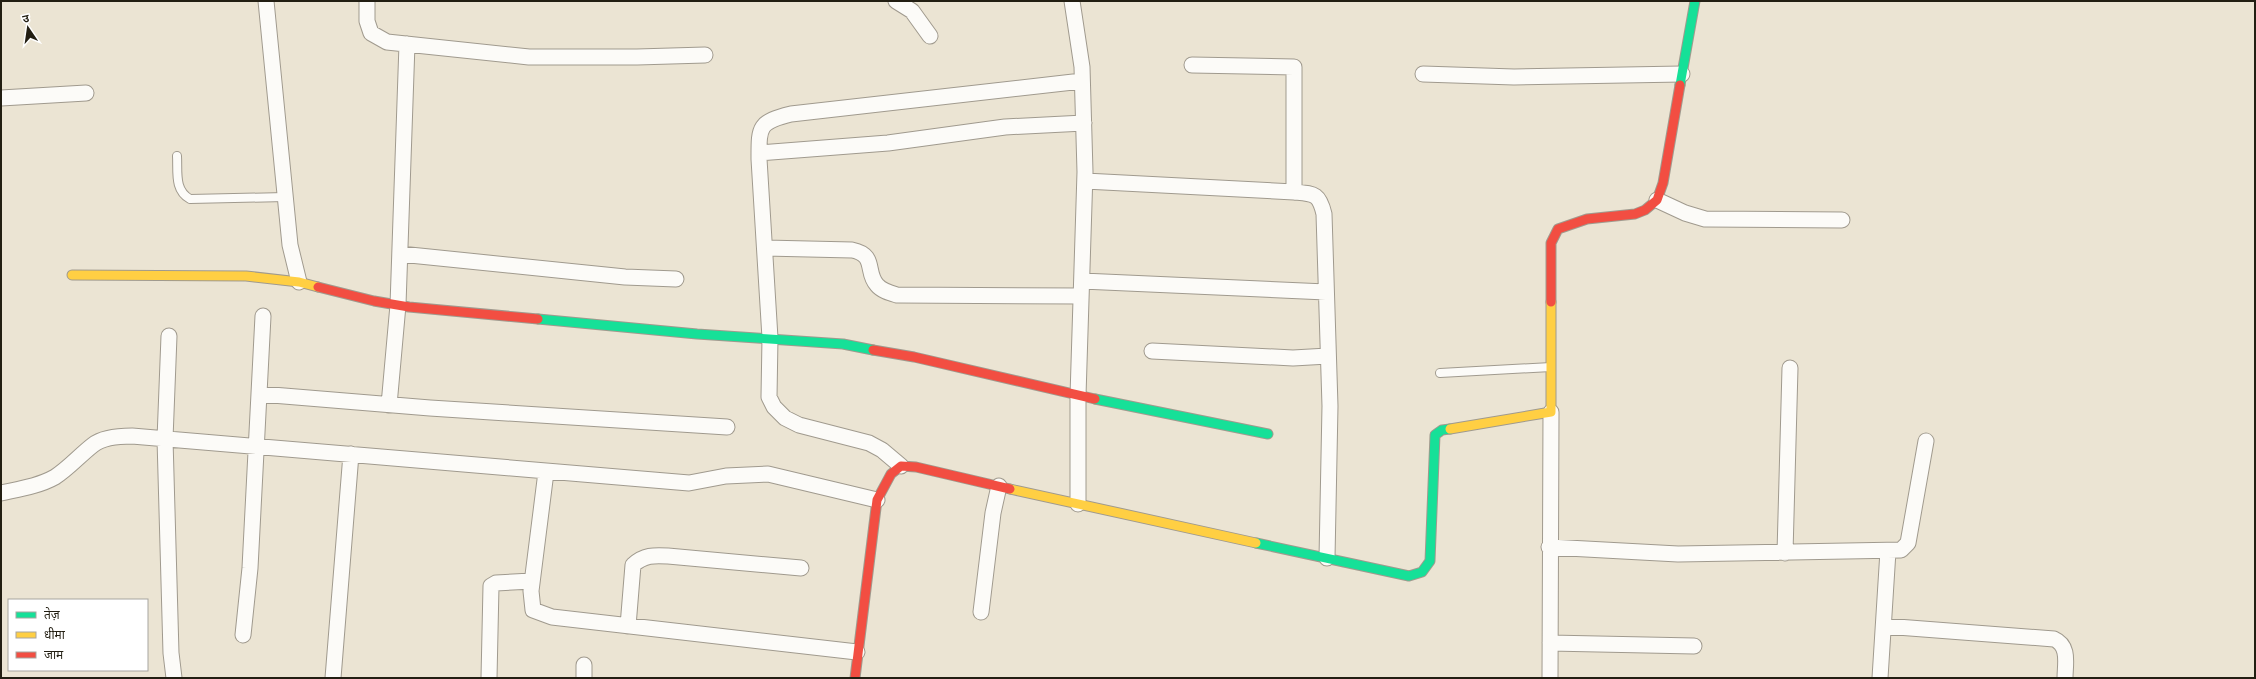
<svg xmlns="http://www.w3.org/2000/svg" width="2256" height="679" font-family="'Exo 2','Noto Sans Devanagari',sans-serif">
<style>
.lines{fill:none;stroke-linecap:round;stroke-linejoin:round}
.lane-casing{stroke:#a09a8e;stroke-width:10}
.street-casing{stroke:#a09a8e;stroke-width:17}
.fast-casing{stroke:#a09a8e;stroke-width:11}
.slow-casing{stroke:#a09a8e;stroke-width:11}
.jam-casing{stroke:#a09a8e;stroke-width:11}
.lane{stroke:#fcfbf8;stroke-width:8}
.street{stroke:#fcfbf8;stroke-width:15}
.fast{stroke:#16e098;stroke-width:9}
.slow{stroke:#ffcf43;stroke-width:9}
.jam{stroke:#f24e42;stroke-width:9}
</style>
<rect width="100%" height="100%" fill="#ebe4d3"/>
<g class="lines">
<defs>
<path id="lane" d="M 177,156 C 178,172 174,190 190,199 L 285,197
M 1440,373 L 1551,367"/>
<path id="street" d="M 266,1 L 290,245 L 299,282
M 367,1 L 367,21 L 371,33 L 387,42 L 529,57 L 637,57 L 705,55
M 896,1 L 912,11 L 930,36
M 1072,1 L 1082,67 L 1085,172 L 1078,396 L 1078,504
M 1192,65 L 1294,67 L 1294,192
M 1423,74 L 1514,77 L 1682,74
M 1,98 L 86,93
M 759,153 L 888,143 L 1005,127 L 1084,123
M 1085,181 L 1294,192 C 1314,194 1319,193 1324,214 L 1330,406 L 1327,558
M 1657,200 L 1685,213 L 1705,219 L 1842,220
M 765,248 L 852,250 C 877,255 865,272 877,285 C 882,291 890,293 897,295 L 1081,296
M 400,254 L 625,277 L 676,279
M 1082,281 L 1326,292
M 169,336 L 165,439 L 171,653 L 174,678
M 1152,351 L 1293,358 L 1328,356
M 260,394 L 430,408 L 727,427
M 389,405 L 398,305 L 407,44
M 901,466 L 882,450 L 869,443 L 799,425 L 785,418 L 774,407 L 769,397 L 770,338 L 759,159 C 759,127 758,122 791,114 L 1082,81
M 546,472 L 531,591 L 533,610 L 552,617 L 857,652
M 1,493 C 19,489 39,486 55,477 C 69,468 80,455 93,445 C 103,437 120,436 132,436 L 689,483 L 726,476 L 768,474 L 877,500
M 1549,547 L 1678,554 L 1901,550 L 1908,543 L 1926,441
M 1785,553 L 1790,368
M 981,612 L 993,513 L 999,486
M 628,626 L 633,565 C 644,555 654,555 668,556 L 801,568
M 1884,626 L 2054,639 C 2070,646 2065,664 2065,678
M 243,635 L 250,568 L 263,316
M 1550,643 L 1694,646
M 333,678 L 351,454
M 489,678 L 491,586 L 496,583 L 532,581
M 584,678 L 584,665
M 1550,678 L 1551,412
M 1880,678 L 1888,551"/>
<path id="fast" d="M 1680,85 L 1695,1
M 538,319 L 697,334 L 843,344 L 873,350
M 1095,399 L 1268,434
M 1256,543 L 1409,576 L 1422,572 L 1430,561 L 1435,435 L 1442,430 L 1450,429"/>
<path id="slow" d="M 72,275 L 246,276 L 299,282 L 318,287
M 1450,429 L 1551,412 L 1551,302
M 1010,489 L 1256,543"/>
<path id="jam" d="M 318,287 L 374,301 L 409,307 L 538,319
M 1551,302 L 1551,243 L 1558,229 L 1587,219 L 1635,214 L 1645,210 L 1657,200 L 1663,183 L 1680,85
M 873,350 L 914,357 L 1095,399
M 855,678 L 877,500 L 891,474 L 901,466 L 916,467 L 1010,489"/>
</defs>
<use href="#lane" class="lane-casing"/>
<use href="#street" class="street-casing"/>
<use href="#fast" class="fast-casing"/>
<use href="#slow" class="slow-casing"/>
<use href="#jam" class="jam-casing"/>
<use href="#lane" class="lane"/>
<use href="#street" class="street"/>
<use href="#fast" class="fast"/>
<use href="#slow" class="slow"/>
<use href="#jam" class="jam"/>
</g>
<rect width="2256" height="679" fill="none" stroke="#221e12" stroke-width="4"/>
<rect x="8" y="599" width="140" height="72" fill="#ffffff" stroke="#a7a5a0"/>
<rect x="16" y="612" width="20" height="6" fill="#16e098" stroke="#a7a5a0"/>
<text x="44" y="619" font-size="12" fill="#221e12">तेज़</text>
<rect x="16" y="632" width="20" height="6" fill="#ffcf43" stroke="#a7a5a0"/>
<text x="44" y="639" font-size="12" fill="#221e12">धीमा</text>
<rect x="16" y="652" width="20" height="6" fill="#f24e42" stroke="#a7a5a0"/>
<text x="44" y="659" font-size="12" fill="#221e12">जाम</text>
<g transform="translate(28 28) rotate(347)" stroke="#ffffff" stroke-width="3" paint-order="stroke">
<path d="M0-3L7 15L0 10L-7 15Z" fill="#221e12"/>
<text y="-6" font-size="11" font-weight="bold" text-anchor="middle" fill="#221e12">उ</text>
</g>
</svg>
